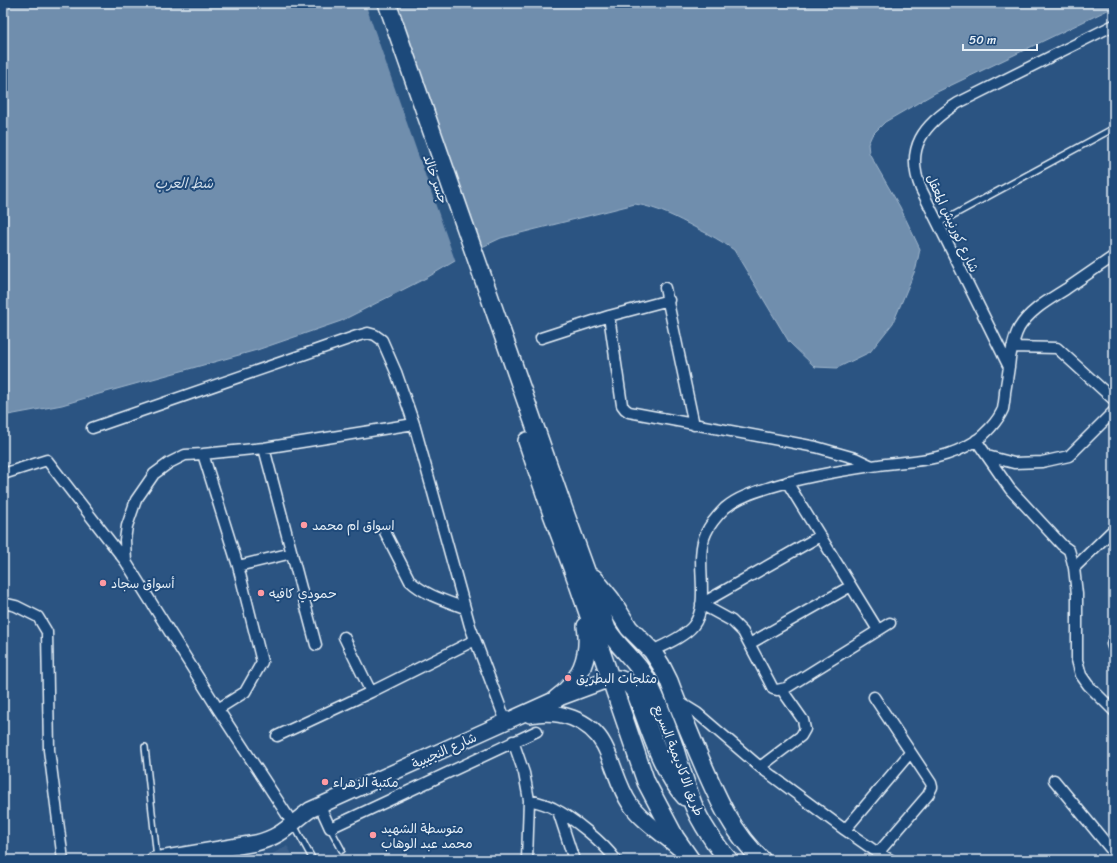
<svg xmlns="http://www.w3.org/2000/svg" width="1117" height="863" font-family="Sriracha,'Playpen Sans Arabic',sans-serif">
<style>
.built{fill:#3a608b}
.water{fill:#708ead;stroke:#a0b6cb}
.pier{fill:#2b5482}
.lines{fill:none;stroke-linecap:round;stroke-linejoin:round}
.service-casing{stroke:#e8f1f8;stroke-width:8}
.minor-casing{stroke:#e8f1f8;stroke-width:13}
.secondary-casing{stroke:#e8f1f8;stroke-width:18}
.trunk-casing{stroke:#e8f1f8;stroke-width:20}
.service{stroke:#1f4a7a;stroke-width:5}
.minor{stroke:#1f4a7a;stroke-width:10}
.secondary{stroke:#1f4a7a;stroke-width:15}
.trunk{stroke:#1f4a7a;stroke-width:17}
.poi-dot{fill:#ff9aa2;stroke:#1f4a7a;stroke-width:1.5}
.labels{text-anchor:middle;stroke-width:4;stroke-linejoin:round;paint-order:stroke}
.street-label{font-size:13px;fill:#e8f1f8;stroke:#1f4a7a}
.poi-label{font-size:13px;fill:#e8f1f8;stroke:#1f4a7a;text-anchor:start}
.water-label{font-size:14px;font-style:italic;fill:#d0dde9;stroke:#1f4a7a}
</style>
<rect width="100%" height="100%" fill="#2b5482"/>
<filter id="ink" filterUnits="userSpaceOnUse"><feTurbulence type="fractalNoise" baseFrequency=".025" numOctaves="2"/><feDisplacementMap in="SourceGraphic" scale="8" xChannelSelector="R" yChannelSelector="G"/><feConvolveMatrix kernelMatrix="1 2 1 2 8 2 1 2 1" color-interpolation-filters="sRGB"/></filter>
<g filter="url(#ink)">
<path class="built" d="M 287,846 L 296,860 L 261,860 Z"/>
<path class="water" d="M 3,3 L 1114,3 L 1114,7 L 935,93 L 885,122 L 872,135 L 868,144 L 869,153 L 900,207 L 920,249 L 916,268 L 893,323 L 870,352 L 837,368 L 815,367 L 789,342 L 734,250 C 722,241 710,235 696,228 C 677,218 657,207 635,204 L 501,238 L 465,255 L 428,277 L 341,321 L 257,350 L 99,394 L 62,405 L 3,416 Z"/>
<path class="pier" d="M 365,3 L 395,3 L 482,249 L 456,263 Z"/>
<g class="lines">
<defs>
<path id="service" d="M 937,224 L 1114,128
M 145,747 L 157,858
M 294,825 L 313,860
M 330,828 L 342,850"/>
<path id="minor" d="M 665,288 L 694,425
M 609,316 L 622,405 L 625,409 L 629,412 L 816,447 L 855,458 L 872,466
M 541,338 L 609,316 L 669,300
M 1012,347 L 1057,348 L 1114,400
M 1009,367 L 921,189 C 904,148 924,124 958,103 L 1114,25
M 92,428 L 357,336 L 368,333 L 375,335 L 382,340 L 396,372 L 414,424 L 470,626 L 506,722
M 976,440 L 1010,489 L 1062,545 L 1069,550 L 1072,560 L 1074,568 L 1077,594 L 1077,660 L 1081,675 L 1088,685 L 1114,711
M 264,448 L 316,645
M 203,454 L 238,566 L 262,662 L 245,692 L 218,709
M 987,456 L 1014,463 L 1042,462 L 1069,456 L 1114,411
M 3,474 L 47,460 L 126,562 L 218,709 L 293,824
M 787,482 L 878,630
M 385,532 L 410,581 C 425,595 446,601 465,608
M 126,562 L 125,540 L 127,526 L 136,500 L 154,474 L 169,463 L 185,455 L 203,454 L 264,448 L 414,424
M 238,566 L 292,553
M 1074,568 L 1114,529
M 3,603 L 16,606 L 38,617 L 47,632 L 49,750 L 63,860
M 701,604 L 732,621 L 743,632 L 769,681 L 773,689 L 777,690 L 786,688 L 890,623
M 701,604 L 820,536
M 344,637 L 371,692
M 1114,638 L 1112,644 L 1114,650
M 751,643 L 851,586
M 652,651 C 664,645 684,637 693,626 C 712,602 693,561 706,533 C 710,524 718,515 725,508 C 738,497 755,492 771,487 C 803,477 838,471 872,466 C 909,460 940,463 974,442 C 985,435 998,421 1003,409 C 1004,403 1005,397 1005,392 C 1007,380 1009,369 1010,358 C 1012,348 1014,337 1019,328 C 1030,310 1049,300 1066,289 C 1082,278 1098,267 1114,256
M 874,697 L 931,783 L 932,787 L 928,795 L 878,853
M 676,700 L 697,713 L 760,767 L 845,830 L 878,853 L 891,860
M 277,736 L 371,692 L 475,640
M 513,741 L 524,773 L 529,800 L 527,860
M 760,767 L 801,736 L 805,729 L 803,720 L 782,690
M 1054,780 L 1114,853
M 529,800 C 537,802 546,804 553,808 C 573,818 603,842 616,860
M 320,806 L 330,828 L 537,731
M 558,811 L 574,860
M 845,830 L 910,753"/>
<path id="secondary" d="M 530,715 C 558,709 590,719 604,745 C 614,764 618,786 630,804 C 643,822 664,835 680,849
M 154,860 L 256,843 C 283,836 289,825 310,810 L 556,699 L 610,679"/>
<path id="trunk" d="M 387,3 L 563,507 L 607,629 C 619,649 639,662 649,684 C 659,704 667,726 674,746 C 680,766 686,785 693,804 C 700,822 716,846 729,860
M 527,441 L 552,514 L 578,584 L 646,782 L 675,837 L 691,860
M 594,578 L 611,599 L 629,628 L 652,651 L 661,665 L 669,681 C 678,706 688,729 698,753 C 715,792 730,831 762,860
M 610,679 C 623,677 630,683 636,694 C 649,726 661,771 685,797
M 556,699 C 580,682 591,656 586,626"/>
</defs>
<use href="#service" class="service-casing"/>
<use href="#minor" class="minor-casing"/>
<use href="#secondary" class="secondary-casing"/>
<use href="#trunk" class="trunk-casing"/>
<use href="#service" class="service"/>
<use href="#minor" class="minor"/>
<use href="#secondary" class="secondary"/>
<use href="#trunk" class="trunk"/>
</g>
</g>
<g class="poi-dot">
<circle cx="304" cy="525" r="4"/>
<circle cx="103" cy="583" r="4"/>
<circle cx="261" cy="593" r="4"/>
<circle cx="568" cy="678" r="4"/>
<circle cx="325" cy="782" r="4"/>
<circle cx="373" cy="835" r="4"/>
</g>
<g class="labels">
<g class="street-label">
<text transform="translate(436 179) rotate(71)" y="5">جسر خالد</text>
<text transform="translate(953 223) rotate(65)" y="5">شارع كورنيش المعقل</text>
<text transform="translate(444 750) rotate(-24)" y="5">شارع النجيبية</text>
<text transform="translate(679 760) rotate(69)" y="5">طريق الاكاديمية السريع</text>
</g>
<g class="poi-label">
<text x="312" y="530">اسواق ام محمد</text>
<text x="111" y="588">أسواق سجاد</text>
<text x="269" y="598">حمودي كافيه</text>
<text x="576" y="683">مثلجات البطريق</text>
<text x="333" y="787">مكتبة الزهراء</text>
<text x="381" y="833">متوسطة الشهيد<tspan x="381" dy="15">محمد عبد الوهاب</tspan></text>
</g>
<g class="water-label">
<text x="184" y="188">شط العرب</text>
</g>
</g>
<rect width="1117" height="863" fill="none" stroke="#1f4a7a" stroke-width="16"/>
<rect x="8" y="8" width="1101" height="847" fill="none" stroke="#e8f1f8" stroke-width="1.5" filter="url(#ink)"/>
<path d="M963 44v6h74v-6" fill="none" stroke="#e8f1f8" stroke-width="2"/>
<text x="969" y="44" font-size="12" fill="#e8f1f8" stroke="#1f4a7a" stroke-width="3" paint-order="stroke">50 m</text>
</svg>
